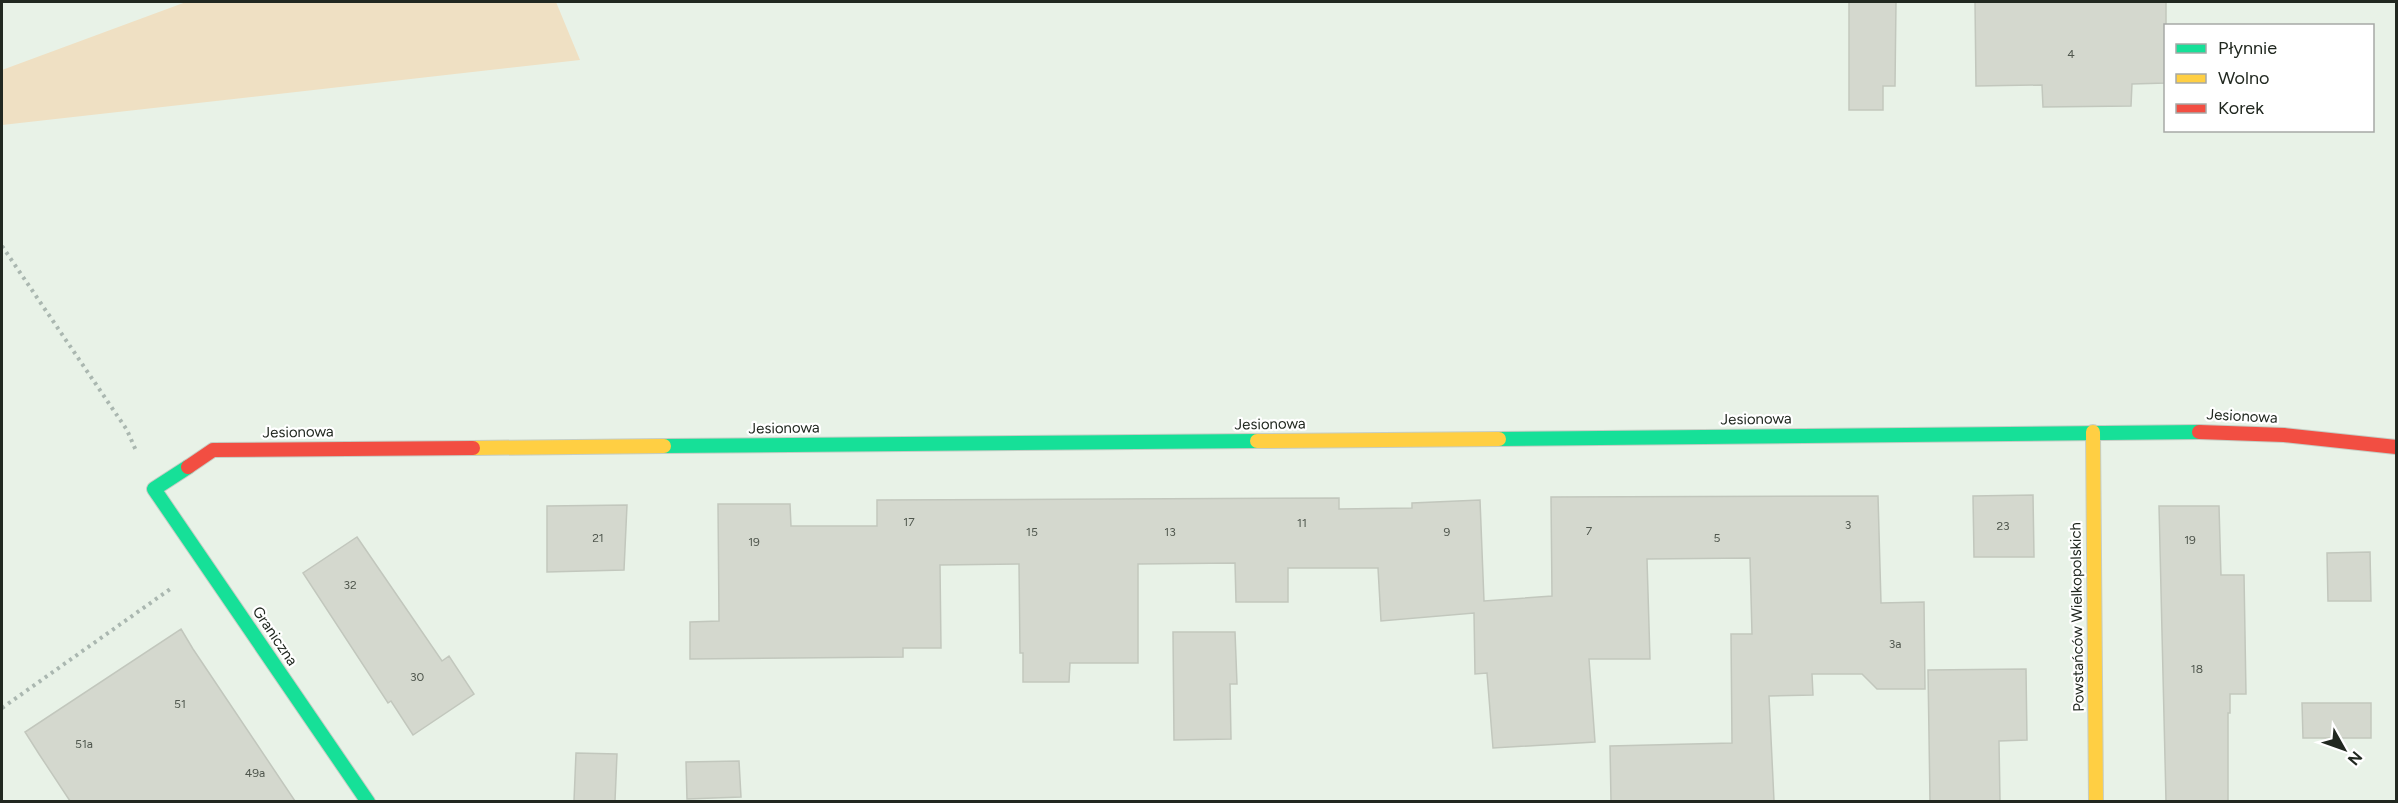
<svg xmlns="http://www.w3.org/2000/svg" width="2398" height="803" font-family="Figtree,sans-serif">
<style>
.green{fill:#efe0c3}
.building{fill:#d4d8ce;stroke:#c2c7bd;stroke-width:1.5}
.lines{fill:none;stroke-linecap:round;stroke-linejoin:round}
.fast-casing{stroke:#c5cdc4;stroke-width:16}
.slow-casing{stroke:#c5cdc4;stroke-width:16}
.jam-casing{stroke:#c5cdc4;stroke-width:16}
.path{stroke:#aab7b0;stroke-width:4;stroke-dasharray:3 4.5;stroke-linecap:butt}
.fast{stroke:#16e098;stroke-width:14}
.slow{stroke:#ffcf43;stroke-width:14}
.jam{stroke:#f24e42;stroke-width:14}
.labels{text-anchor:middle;stroke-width:4.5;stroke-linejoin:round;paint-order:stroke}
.number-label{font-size:12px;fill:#50574e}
.street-label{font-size:15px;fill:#212820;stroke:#fff}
</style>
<rect width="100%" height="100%" fill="#e8f2e7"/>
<path class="green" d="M 186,2 L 556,2 L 580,60 L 2,125 L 2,70 Z"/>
<path class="building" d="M 1849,2 L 1896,2 L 1895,86 L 1883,86 L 1883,110 L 1849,110 Z
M 1975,2 L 2166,2 L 2166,83 L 2132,84 L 2131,106 L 2043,107 L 2042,85 L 1976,86 Z
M 2033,495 L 2034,557 L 1974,557 L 1973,496 Z
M 1878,496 L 1881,603 L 1924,602 L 1925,689 L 1877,689 L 1862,674 L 1812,674 L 1813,695 L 1769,696 L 1774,801 L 1611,801 L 1610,746 L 1732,743 L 1731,634 L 1752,634 L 1750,558 L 1647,559 L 1650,659 L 1589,659 L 1595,742 L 1493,748 L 1487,673 L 1475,674 L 1474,613 L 1381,621 L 1378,568 L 1288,568 L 1288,602 L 1236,602 L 1235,563 L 1138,564 L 1138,663 L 1070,663 L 1069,682 L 1023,682 L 1023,653 L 1020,653 L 1019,564 L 940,565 L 941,648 L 903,648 L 903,657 L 690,659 L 690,622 L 719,621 L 718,504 L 790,504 L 791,526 L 877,526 L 877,500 L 1339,498 L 1339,509 L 1412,508 L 1412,503 L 1480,500 L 1484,601 L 1552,596 L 1551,497 Z
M 627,505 L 624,570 L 547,572 L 547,506 Z
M 2159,506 L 2219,506 L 2221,575 L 2244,575 L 2246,694 L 2230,694 L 2230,713 L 2228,713 L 2228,801 L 2166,801 Z
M 357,537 L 442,661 L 449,656 L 474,694 L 413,735 L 391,701 L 388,703 L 303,573 Z
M 2370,552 L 2371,601 L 2328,601 L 2327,553 Z
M 181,629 L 193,649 L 295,801 L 70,801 L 39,754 L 25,732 Z
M 1173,632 L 1235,632 L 1237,684 L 1230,684 L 1231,739 L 1174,740 Z
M 2026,669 L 2027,740 L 1999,741 L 2000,801 L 1930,801 L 1928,670 Z
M 2302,703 L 2371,703 L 2371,738 L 2303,738 Z
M 576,753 L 617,754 L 615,801 L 574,801 Z
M 739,761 L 741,797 L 687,799 L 686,762 Z"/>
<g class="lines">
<defs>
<path id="fast" d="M 1499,439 L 2199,432
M 664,446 L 1257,441
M 188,467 L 154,489 L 368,802"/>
<path id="slow" d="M 2093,432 L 2096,802
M 1257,441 L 1499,439
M 473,448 L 664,446"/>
<path id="jam" d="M 2199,432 L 2284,435 L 2396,447
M 188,467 L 213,450 L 473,448"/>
</defs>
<use href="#fast" class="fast-casing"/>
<use href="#slow" class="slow-casing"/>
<use href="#jam" class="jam-casing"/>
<path class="path" d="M 2,246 L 127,430 L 137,453
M 2,708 L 173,587"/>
<use href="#fast" class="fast"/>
<use href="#slow" class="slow"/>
<use href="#jam" class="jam"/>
</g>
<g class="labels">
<g class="number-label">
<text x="2071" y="58">4</text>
<text x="909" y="526">17</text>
<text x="1302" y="527">11</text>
<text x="1848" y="529">3</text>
<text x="2003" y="530">23</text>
<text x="1589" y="535">7</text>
<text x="1032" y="536">15</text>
<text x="1170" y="536">13</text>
<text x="1447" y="536">9</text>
<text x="598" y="542">21</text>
<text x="1717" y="542">5</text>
<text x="2190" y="544">19</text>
<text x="754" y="546">19</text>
<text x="350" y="589">32</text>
<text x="1895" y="648">3a</text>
<text x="2197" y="673">18</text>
<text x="417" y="681">30</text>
<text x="180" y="708">51</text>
<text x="84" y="748">51a</text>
<text x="255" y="777">49a</text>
</g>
<g class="street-label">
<text transform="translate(2242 416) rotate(3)" y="5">Jesionowa</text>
<text transform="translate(1756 419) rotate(-1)" y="5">Jesionowa</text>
<text transform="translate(1270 424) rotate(-1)" y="5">Jesionowa</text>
<text transform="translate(784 428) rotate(-1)" y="5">Jesionowa</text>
<text transform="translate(298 432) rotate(-1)" y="5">Jesionowa</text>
<text transform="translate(2077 617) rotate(-91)" y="5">Powstańców Wielkopolskich</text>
<text transform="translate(275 636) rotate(56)" y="5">Graniczna</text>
</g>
</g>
<rect width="2398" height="803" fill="none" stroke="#212820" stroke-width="6"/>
<rect x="2164" y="24" width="210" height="108" fill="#ffffff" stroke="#a6a9a6" stroke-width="1.5"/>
<rect x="2176" y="44" width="30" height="9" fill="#16e098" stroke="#a6a9a6" stroke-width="1.5"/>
<text x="2218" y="54" font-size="18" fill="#212820">Płynnie</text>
<rect x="2176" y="74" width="30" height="9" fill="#ffcf43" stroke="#a6a9a6" stroke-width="1.5"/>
<text x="2218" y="84" font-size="18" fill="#212820">Wolno</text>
<rect x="2176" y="104" width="30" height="9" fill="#f24e42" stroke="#a6a9a6" stroke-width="1.5"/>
<text x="2218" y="114" font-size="18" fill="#212820">Korek</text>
<g transform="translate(2344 749) rotate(130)" stroke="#ffffff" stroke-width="4.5" paint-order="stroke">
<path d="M0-4.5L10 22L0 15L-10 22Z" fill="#212820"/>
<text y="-9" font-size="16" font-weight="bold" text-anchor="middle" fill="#212820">N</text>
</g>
</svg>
